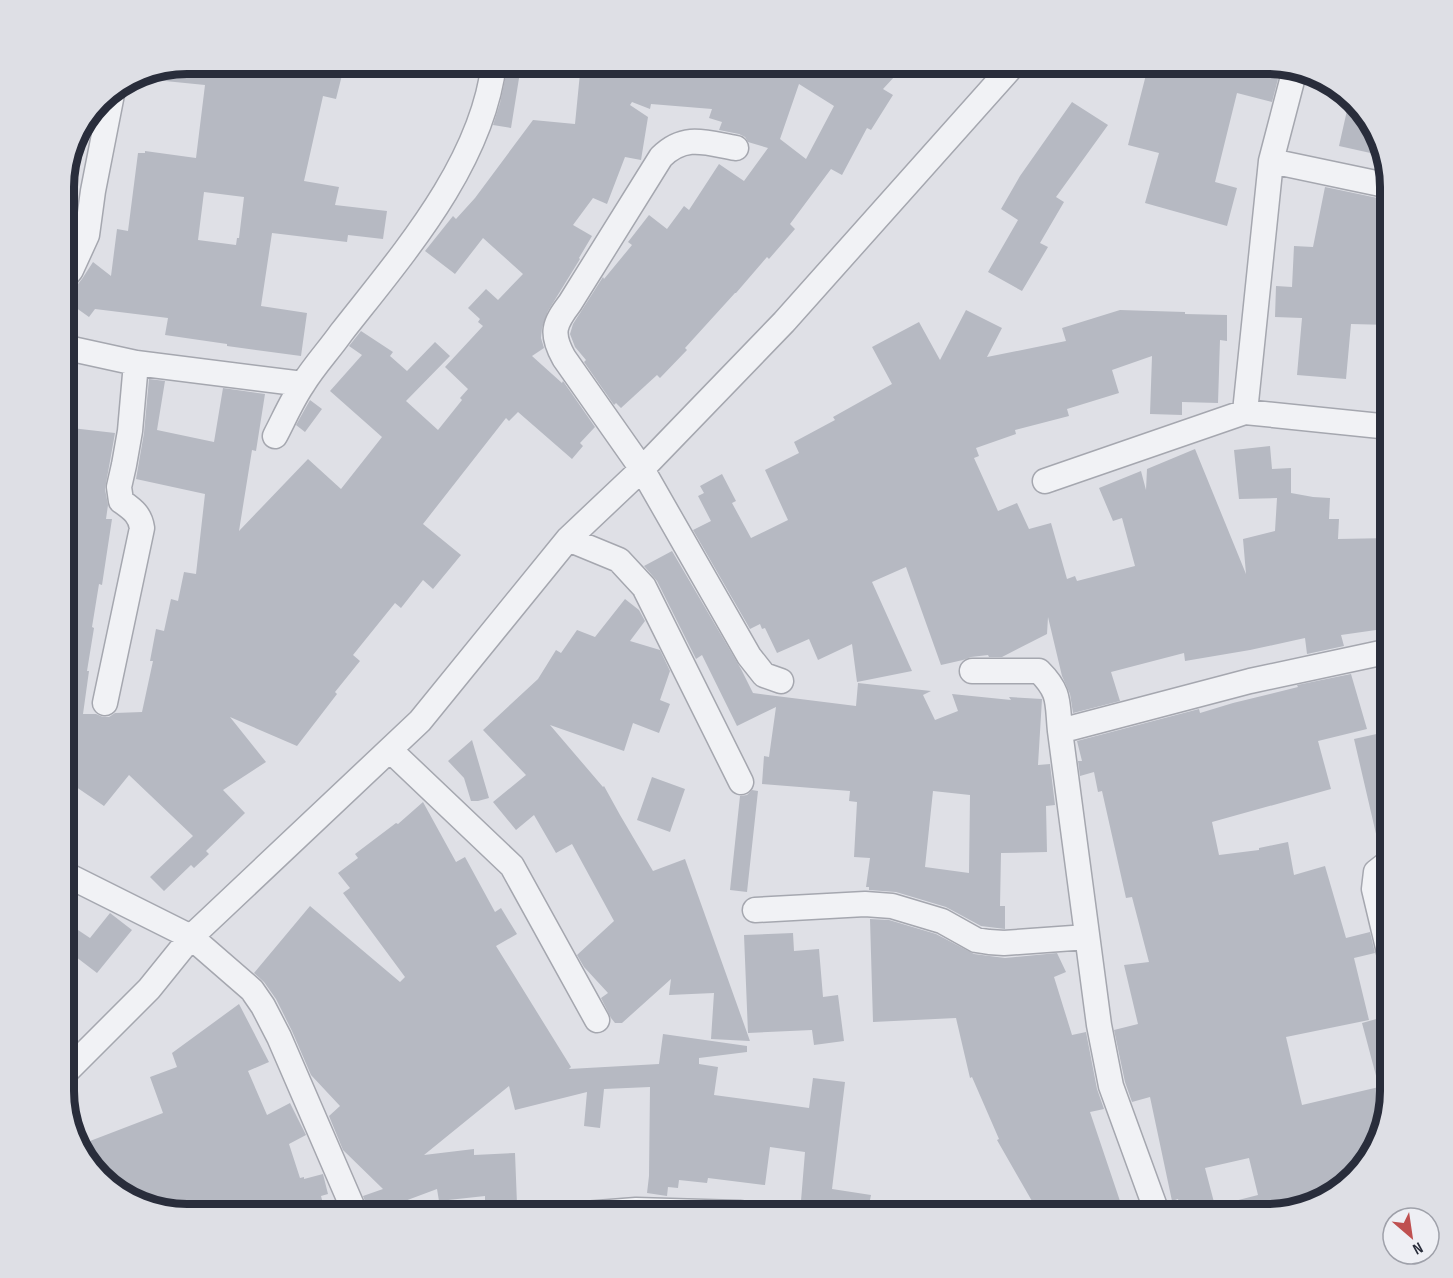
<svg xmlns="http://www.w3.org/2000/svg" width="1453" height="1278" font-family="'Sofia Sans Condensed',sans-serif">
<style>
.building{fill:#b6b9c2;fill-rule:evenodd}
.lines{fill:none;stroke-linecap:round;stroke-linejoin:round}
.minor-casing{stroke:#a5a7af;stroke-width:27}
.minor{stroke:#f1f2f5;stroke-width:24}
.rim{fill:none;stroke:#292d3b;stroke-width:8}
</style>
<rect width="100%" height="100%" fill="#dfe0e6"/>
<path class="building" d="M 187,63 L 345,63 L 336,99 L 323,96 L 304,181 L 339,187 L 335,205 L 387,211 L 383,239 L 348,235 L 347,242 L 272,233 L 261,306 L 307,313 L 301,356 L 227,346 L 227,344 L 165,335 L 168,318 L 95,309 L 89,317 L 65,300 L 82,279 L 93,262 L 111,276 L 117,229 L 128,231 L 138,153 L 145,153 L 145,151 L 196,158 L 205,85 L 135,78 L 135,75 L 140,72 ZM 204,192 L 244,197 L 239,238 L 237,238 L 236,245 L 198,240 Z
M 581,63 L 907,63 L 883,89 L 893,95 L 871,130 L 867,128 L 842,175 L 831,169 L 790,224 L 795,229 L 769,259 L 767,257 L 736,293 L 735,293 L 685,348 L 687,350 L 660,378 L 657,375 L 621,408 L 616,403 L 614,405 L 584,362 L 586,360 L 575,347 L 570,334 L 573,324 L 603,277 L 604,279 L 632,245 L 628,242 L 649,215 L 667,229 L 684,206 L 689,210 L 719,164 L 744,181 L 768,148 L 748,142 L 745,137 L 739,134 L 719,130 L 722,122 L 709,118 L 712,109 L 651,104 L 650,109 L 632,102 L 630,105 L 648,117 L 641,160 L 625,157 L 607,204 L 593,198 L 573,225 L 592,236 L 579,258 L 580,259 L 548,311 L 542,328 L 541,338 L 544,348 L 532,356 L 562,383 L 563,381 L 595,427 L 580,443 L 583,446 L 572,459 L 518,412 L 509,421 L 506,418 L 423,524 L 461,555 L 433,589 L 423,580 L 401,608 L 395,603 L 353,655 L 360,661 L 335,692 L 337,694 L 297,746 L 230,717 L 266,762 L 223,790 L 245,813 L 206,851 L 209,854 L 194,868 L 191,865 L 164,891 L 150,877 L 193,836 L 129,775 L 104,806 L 63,778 L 63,540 L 69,502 L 65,501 L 73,448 L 63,447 L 63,427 L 115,433 L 105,489 L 108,505 L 106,519 L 112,519 L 102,585 L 99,584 L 92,627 L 94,628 L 87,671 L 89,671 L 83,714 L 96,714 L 103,717 L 109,717 L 115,713 L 142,712 L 153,661 L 150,661 L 156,629 L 164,631 L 171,599 L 178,601 L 184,572 L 196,574 L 205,494 L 136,479 L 144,433 L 149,379 L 165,381 L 157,430 L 214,442 L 223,388 L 265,394 L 256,451 L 252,450 L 239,531 L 308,459 L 341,489 L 382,437 L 330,391 L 362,355 L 349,346 L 361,331 L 393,352 L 390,356 L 407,371 L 435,342 L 450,356 L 406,401 L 438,430 L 462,400 L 460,398 L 468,389 L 445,367 L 483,326 L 478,322 L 480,319 L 468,308 L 486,289 L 498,300 L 523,274 L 483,238 L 455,274 L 425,251 L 453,216 L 456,219 L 475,198 L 533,120 L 575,124 ZM 799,84 L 834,106 L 806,159 L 780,139 Z
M 1149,63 L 1218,63 L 1278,79 L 1272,102 L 1237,93 L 1215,182 L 1237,188 L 1227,226 L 1145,203 L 1159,153 L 1128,145 Z
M 507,70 L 520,72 L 511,128 L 493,125 L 500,103 Z
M 1350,97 L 1354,99 L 1380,139 L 1384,156 L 1339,146 Z
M 1072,102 L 1108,125 L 1056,197 L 1064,202 L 1040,243 L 1048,247 L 1022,291 L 988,272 L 1018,220 L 1001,209 L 1020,176 Z
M 1325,187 L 1387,200 L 1386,205 L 1390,206 L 1390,325 L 1351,324 L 1346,379 L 1297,375 L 1302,318 L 1275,317 L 1276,286 L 1292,287 L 1294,246 L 1313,247 Z
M 966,310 L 1002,328 L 987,357 L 1066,341 L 1062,328 L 1120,310 L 1185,312 L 1185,314 L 1227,315 L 1227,341 L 1220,340 L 1218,403 L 1182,402 L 1182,415 L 1150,414 L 1152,356 L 1112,370 L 1119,393 L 1067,409 L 1069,416 L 1015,430 L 1016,434 L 976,448 L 979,456 L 974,458 L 998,511 L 1017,503 L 1029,529 L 1051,523 L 1067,579 L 1075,576 L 1077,581 L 1135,566 L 1122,518 L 1113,521 L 1099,488 L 1141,471 L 1146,490 L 1147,469 L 1195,449 L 1246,574 L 1243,539 L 1275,531 L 1277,498 L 1239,499 L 1234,450 L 1270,446 L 1272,469 L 1291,468 L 1291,493 L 1313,497 L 1330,498 L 1329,519 L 1339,519 L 1338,539 L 1390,538 L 1390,628 L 1341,635 L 1344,646 L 1307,654 L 1305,638 L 1250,650 L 1185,661 L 1184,653 L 1111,672 L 1120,701 L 1073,713 L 1070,694 L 1062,676 L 1048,617 L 1047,634 L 1002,657 L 989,657 L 988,655 L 971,657 L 963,660 L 941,665 L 906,567 L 872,582 L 912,671 L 857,682 L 852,644 L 818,660 L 809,639 L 777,653 L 765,628 L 762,629 L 760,624 L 750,629 L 693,530 L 711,521 L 698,496 L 704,493 L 700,486 L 722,474 L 736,501 L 732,503 L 751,538 L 788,520 L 765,470 L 799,453 L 794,442 L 835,420 L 833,417 L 892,384 L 872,347 L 919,322 L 940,360 Z
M 310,400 L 322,409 L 305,432 L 296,425 Z
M 672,551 L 741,669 L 753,693 L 856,706 L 858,683 L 931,691 L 923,695 L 935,720 L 958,711 L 952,694 L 1011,700 L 1009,697 L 1042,699 L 1038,765 L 1050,764 L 1055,805 L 1046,806 L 1047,852 L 1001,853 L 1000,906 L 1005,906 L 1005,929 L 981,926 L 946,907 L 896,892 L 869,890 L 869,887 L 866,887 L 870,858 L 854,857 L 857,802 L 849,801 L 850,791 L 762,784 L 764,756 L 769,757 L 776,707 L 737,726 L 702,655 L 696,659 L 657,581 L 644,566 ZM 933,791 L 970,795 L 969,873 L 925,867 Z
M 625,599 L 639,610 L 645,621 L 630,641 L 660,650 L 670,671 L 660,700 L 670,704 L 659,733 L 633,723 L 624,751 L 550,725 L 603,787 L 604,786 L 620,815 L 653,871 L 685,859 L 750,1041 L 711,1039 L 714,993 L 669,995 L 671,979 L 622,1023 L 615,1023 L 611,1018 L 601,998 L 608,993 L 584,967 L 577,955 L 614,921 L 572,844 L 556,853 L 534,815 L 516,830 L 493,802 L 526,775 L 483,730 L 538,679 L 556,650 L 561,653 L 577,630 L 595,637 Z
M 1351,674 L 1367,729 L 1318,741 L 1331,789 L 1212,822 L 1219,855 L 1259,850 L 1259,848 L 1288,842 L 1294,875 L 1325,866 L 1346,938 L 1370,932 L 1375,953 L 1354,958 L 1369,1020 L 1286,1037 L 1302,1105 L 1379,1087 L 1362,1023 L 1380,1018 L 1390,1054 L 1390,1099 L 1380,1139 L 1354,1179 L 1321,1201 L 1266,1215 L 1183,1215 L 1178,1199 L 1172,1201 L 1150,1097 L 1132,1102 L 1125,1082 L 1114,1030 L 1138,1024 L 1124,965 L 1149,962 L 1132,897 L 1126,898 L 1102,791 L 1098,792 L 1094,772 L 1080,776 L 1078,761 L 1082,761 L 1077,741 L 1199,709 L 1200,713 L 1233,703 L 1298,687 L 1297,685 ZM 1249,1158 L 1258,1195 L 1215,1206 L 1205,1168 Z
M 1390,731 L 1390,847 L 1380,851 L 1354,739 Z
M 472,740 L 489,798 L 478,801 L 471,801 L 464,778 L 448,761 Z
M 652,777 L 685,789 L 670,832 L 637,820 Z
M 752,790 L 758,791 L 747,892 L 730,890 L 740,796 L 747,795 Z
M 423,802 L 456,862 L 465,857 L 495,912 L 501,908 L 517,934 L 496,946 L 571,1067 L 569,1069 L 659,1064 L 663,1034 L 747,1046 L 747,1052 L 699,1058 L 699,1064 L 718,1067 L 714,1095 L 809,1108 L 813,1078 L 845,1082 L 832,1189 L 871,1195 L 867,1215 L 827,1215 L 800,1213 L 805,1152 L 770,1147 L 765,1185 L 708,1178 L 707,1183 L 679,1180 L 678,1188 L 668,1187 L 667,1196 L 647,1193 L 649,1176 L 650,1087 L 604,1089 L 600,1128 L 584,1126 L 587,1092 L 515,1110 L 509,1086 L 424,1155 L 474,1149 L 474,1155 L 515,1153 L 517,1204 L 485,1205 L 485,1196 L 439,1201 L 437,1189 L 370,1214 L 363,1196 L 383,1189 L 343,1150 L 329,1116 L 340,1106 L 311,1075 L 292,1031 L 276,999 L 264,982 L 254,973 L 310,906 L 400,982 L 405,977 L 343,893 L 350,888 L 338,873 L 358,858 L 355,854 L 396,823 L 398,824 Z
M 110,913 L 132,930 L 97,973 L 63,947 L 63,920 L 90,938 Z
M 870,919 L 889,920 L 936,934 L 974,954 L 1005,958 L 1057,953 L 1066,972 L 1054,977 L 1072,1035 L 1086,1032 L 1097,1089 L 1104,1109 L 1090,1112 L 1121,1204 L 1085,1215 L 1040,1215 L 997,1140 L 999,1139 L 972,1077 L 970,1078 L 956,1018 L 873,1022 Z
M 793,933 L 794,951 L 819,949 L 823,997 L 838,995 L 844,1041 L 814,1045 L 812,1030 L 748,1033 L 744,935 Z
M 239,1004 L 269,1062 L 248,1071 L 267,1115 L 290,1103 L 306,1135 L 289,1144 L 300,1178 L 304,1177 L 304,1179 L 323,1174 L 328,1194 L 321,1196 L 326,1215 L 186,1215 L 140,1206 L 99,1179 L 77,1146 L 163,1113 L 150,1077 L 177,1067 L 172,1053 Z"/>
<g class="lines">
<defs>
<path id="minor" d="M 736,148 C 707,143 685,133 661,157 L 570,303 C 554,324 550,333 564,358 L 642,469 L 749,656 L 764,675 L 781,681
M 1271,161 L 1390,186
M 63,280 L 71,270 L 87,235 L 93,191 L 113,89
M 63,347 L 136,363 L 303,384
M 1245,412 L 1271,161 L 1295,69
M 275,436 C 284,419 292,400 303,384 C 314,366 329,350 341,333 C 402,255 482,165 494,63
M 1045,481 L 1245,412 L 1390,427
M 568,539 L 619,560 L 644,587 L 741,782
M 972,671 L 1039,671 C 1061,693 1057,702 1060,731 L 1099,1025 L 1111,1086 L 1158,1215
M 105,703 L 142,528 C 140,514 132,509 121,501 L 119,487 L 124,465 L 130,431 L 136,363
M 1060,731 L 1250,681 L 1390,651
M 390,750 L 512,866 L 597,1020
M 63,873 L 191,937 L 252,990 L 263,1006 L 279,1037 L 356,1215
M 755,910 L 865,904 L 892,906 L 942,921 L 976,940 L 989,942 L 1004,943 L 1087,937
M 1390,956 L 1374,889 L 1376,872 L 1390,861
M 63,1075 L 149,989 L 191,937 L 420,721 L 568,539 L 642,469 L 784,322 L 1015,63
M 572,1215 L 636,1210 L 739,1213 L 756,1215"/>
</defs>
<use href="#minor" class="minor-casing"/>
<use href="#minor" class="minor"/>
</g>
<path d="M0 0H1453V1278H0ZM187 74H1267A113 113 0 0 1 1380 187V1091A113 113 0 0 1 1267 1204H187A113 113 0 0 1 74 1091V187A113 113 0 0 1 187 74Z" fill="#dedfe5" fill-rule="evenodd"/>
<path class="rim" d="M187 74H1267A113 113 0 0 1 1380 187V1091A113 113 0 0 1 1267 1204H187A113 113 0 0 1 74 1091V187A113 113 0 0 1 187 74Z"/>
<g transform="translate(1411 1236) rotate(151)"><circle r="28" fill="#eeeff4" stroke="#9fa1aa" stroke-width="1.5"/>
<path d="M0-4.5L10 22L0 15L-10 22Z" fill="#bf5050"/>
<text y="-9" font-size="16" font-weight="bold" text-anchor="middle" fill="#292d3b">N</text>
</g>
</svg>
